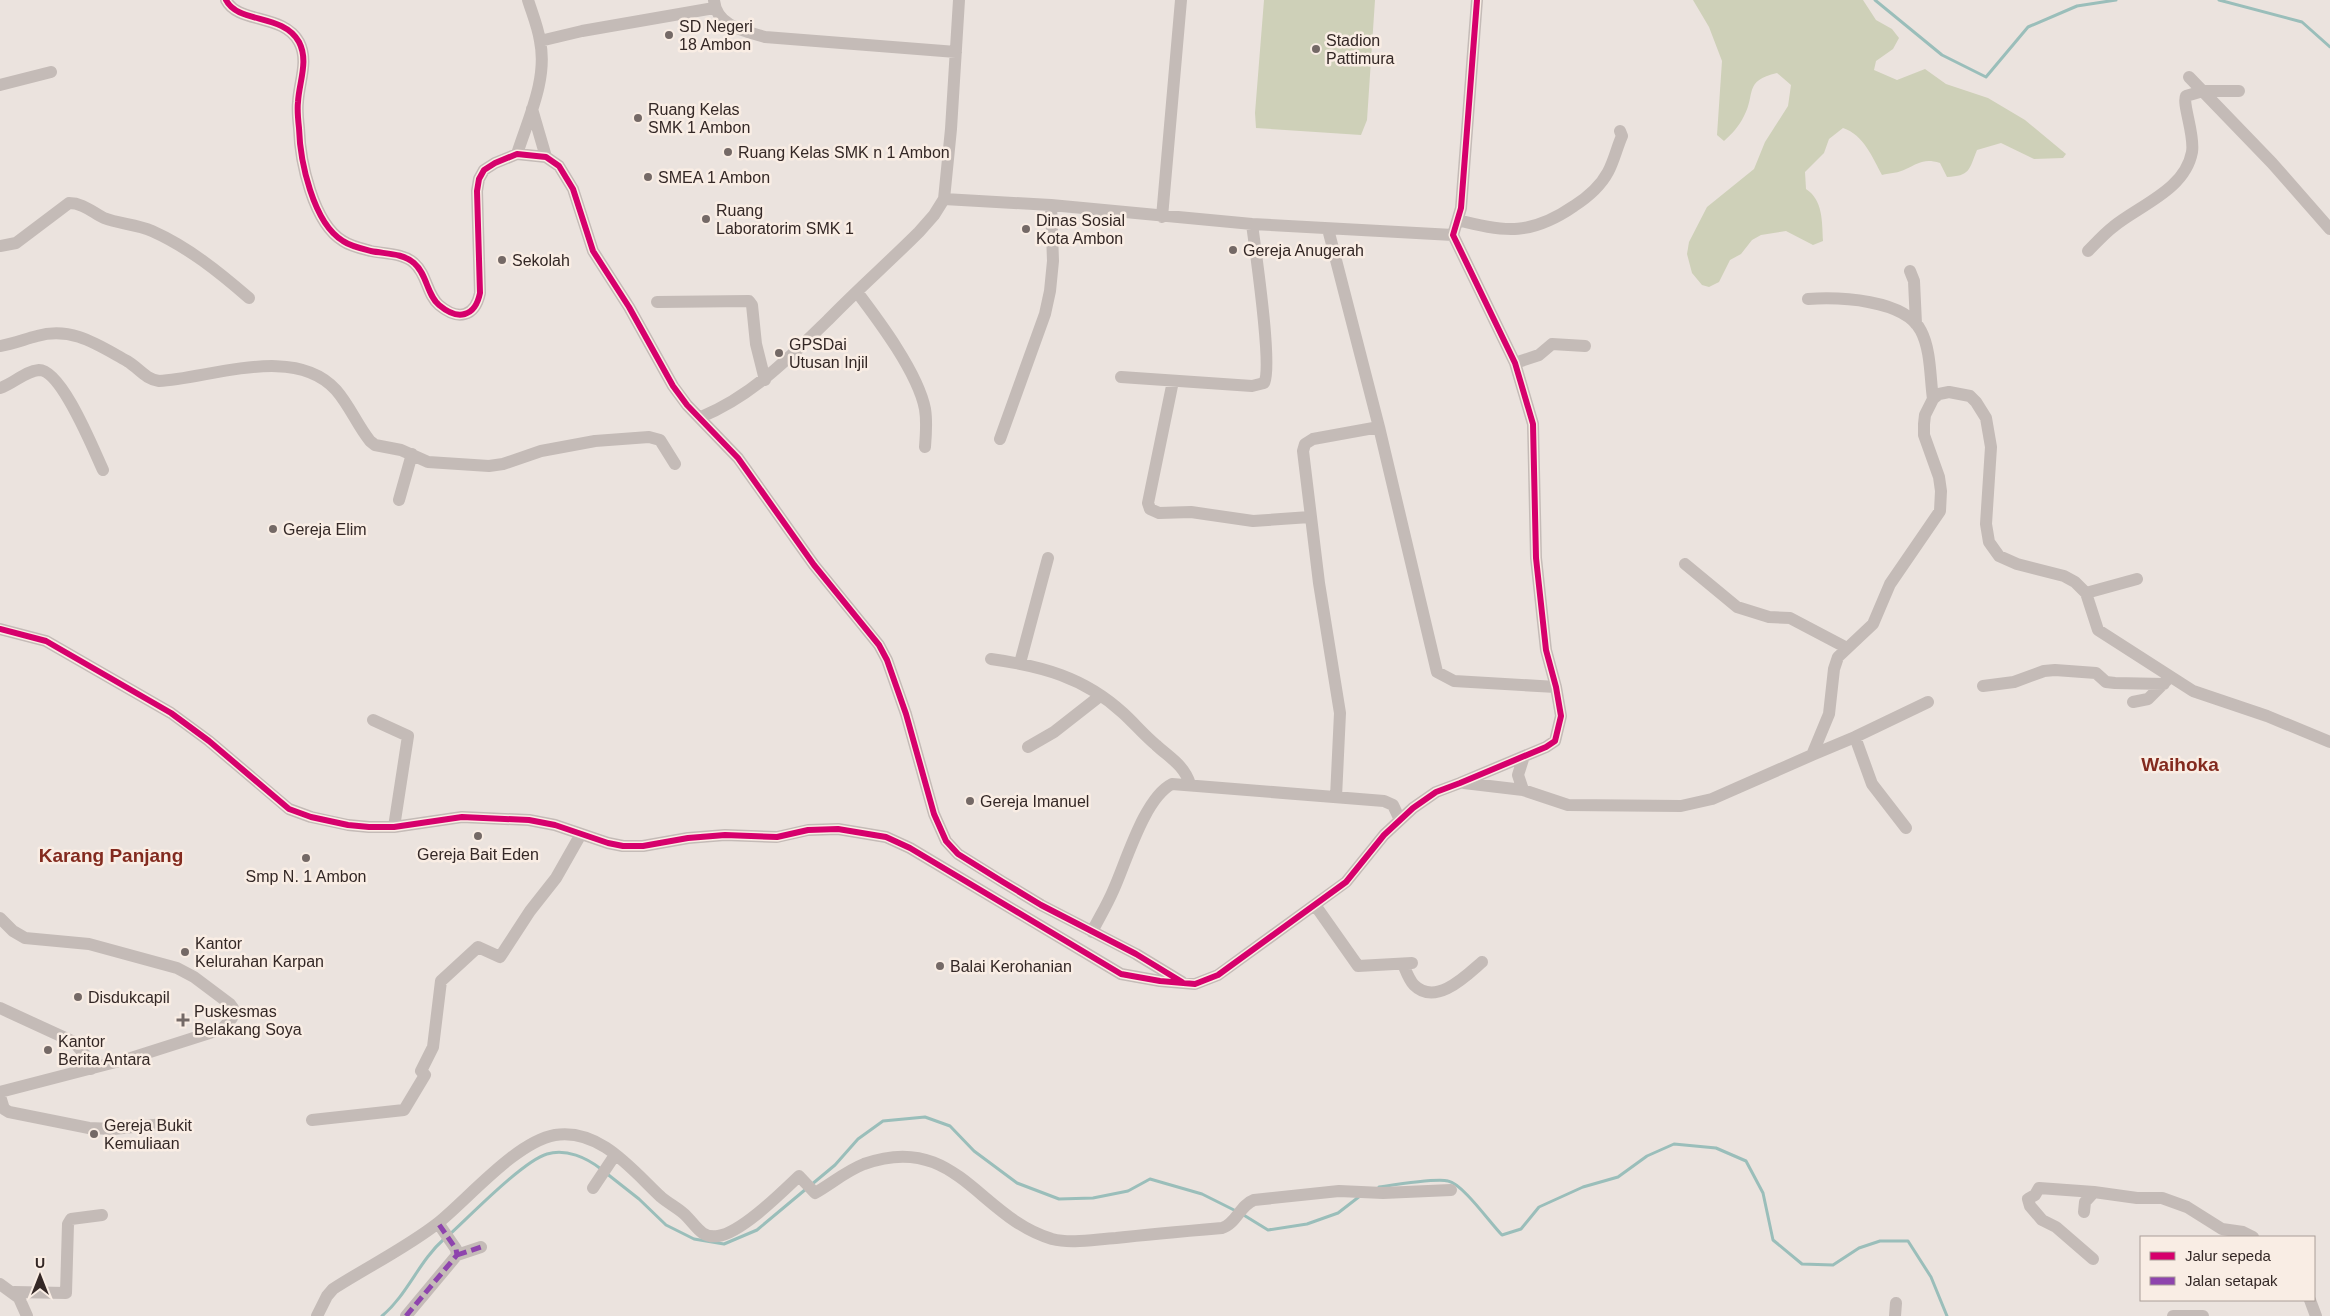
<svg xmlns="http://www.w3.org/2000/svg" width="2330" height="1316" font-family="Arial,sans-serif">
<style>
.green{fill:#ced0b8}
.lines{fill:none;stroke-linecap:round;stroke-linejoin:round}
.stream{stroke:#9abeba;stroke-width:3}
.minor{stroke:#c4bbb7;stroke-width:12}
.quiet{stroke:#8e44ad;stroke-width:5;stroke-dasharray:10 5;stroke-linecap:butt}
.cycleway-casing{stroke:#f9ede4;stroke-width:9}
.cycleway{stroke:#d6006c;stroke-width:6}
.poi-dot{fill:#746966;stroke:#f9ede4;stroke-width:2}
.labels{text-anchor:middle;stroke-width:5;stroke-linejoin:round;paint-order:stroke}
.poi-label{font-size:16px;fill:#342826;stroke:#f9ede4;text-anchor:start}
.quarter-label{font-size:19px;font-weight:bold;fill:#832a1e;stroke:#f9ede4}
</style>
<rect width="100%" height="100%" fill="#ebe3de"/>
<path class="green" d="M 1264,0 L 1375,0 L 1367,120 L 1361,135 L 1256,128 L 1255,113 Z
M 1693,0 L 1863,0 L 1876,20 L 1892,29 L 1899,38 L 1893,49 L 1876,61 L 1874,70 L 1897,80 L 1925,69 L 1946,84 L 1988,98 L 2025,120 L 2066,154 L 2063,158 L 2034,159 L 2001,143 L 1977,150 C 1969,170 1970,176 1947,177 L 1940,163 C 1924,158 1919,163 1906,169 C 1899,173 1890,173 1882,175 C 1872,157 1864,135 1843,128 L 1829,139 L 1824,153 L 1805,172 L 1806,189 C 1823,200 1822,221 1823,241 L 1813,245 L 1786,231 L 1761,235 L 1752,240 L 1741,254 L 1730,260 L 1719,282 L 1709,287 L 1702,285 L 1692,273 L 1687,254 L 1689,242 L 1707,207 L 1754,169 L 1765,142 L 1788,106 L 1791,85 L 1777,73 C 1743,81 1756,94 1744,116 C 1739,126 1732,134 1724,141 L 1717,135 L 1722,61 L 1709,27 Z"/>
<g class="lines">
<path class="stream" d="M 1875,0 L 1942,55 L 1986,77 L 2028,27 L 2077,6 L 2116,0
M 2219,0 L 2302,22 L 2330,47
M 606,1173 L 639,1199 L 666,1225 L 694,1239 L 724,1244 L 757,1230 L 806,1189
M 811,1185 L 835,1165 L 858,1139 L 883,1121 L 925,1117 L 950,1126 L 974,1151 L 1017,1183 L 1059,1199 L 1093,1198 L 1128,1191 L 1150,1179 L 1202,1194 L 1236,1211
M 1379,1187 C 1393,1185 1436,1178 1448,1181 C 1463,1184 1490,1223 1502,1235 L 1521,1229 L 1539,1207 L 1583,1187 L 1618,1177 L 1647,1156 L 1674,1144 L 1716,1148 L 1746,1161 L 1763,1193 L 1773,1240 L 1802,1264 L 1833,1265 L 1859,1248 L 1880,1241 L 1908,1241 L 1931,1277 L 1947,1316
M 1242,1214 L 1268,1230 L 1307,1224 L 1338,1213 L 1360,1196
M 449,1235 C 470,1216 523,1161 547,1154 C 566,1148 587,1158 601,1169
M 382,1316 C 408,1294 419,1261 444,1239"/>
<path class="minor" d="M 226,0 C 238,24 283,13 299,42 C 309,61 299,82 298,102 C 297,110 298,119 299,128 C 300,161 313,223 343,241 C 350,246 363,249 371,251 C 385,254 403,253 414,263 C 427,274 427,295 439,305 C 458,321 475,317 480,293 L 477,191 L 479,179 L 484,170 L 495,163 L 517,154 L 546,157 L 559,166 L 573,189 L 593,251 L 629,307 L 673,386 L 687,405 L 738,458 L 814,565 L 879,645 L 887,660 L 906,714 L 934,814 L 946,841 L 958,854 L 1003,882 L 1041,905 L 1136,954 L 1182,982
M 714,0 C 716,26 744,31 765,37 L 956,52
M 540,41 L 582,31 L 714,8
M 2189,77 L 2272,163 L 2330,229
M 0,85 L 51,72
M 532,109 L 546,157
M 517,154 C 528,119 548,79 540,41 C 538,27 532,13 528,0
M 944,199 L 1051,205 L 1252,224 L 1453,235
M 1162,217 L 1181,0
M 1458,220 C 1505,233 1532,235 1574,206 C 1588,197 1600,187 1608,172 C 1614,161 1617,147 1622,136 L 1620,131
M 1328,229 L 1379,427 L 1313,439 L 1305,444 L 1303,451 L 1319,583 L 1340,713 L 1336,797
M 0,246 L 16,243 L 69,203 C 83,203 92,212 104,218 C 119,224 136,224 152,231 C 188,247 219,272 249,298
M 2088,251 C 2096,243 2104,234 2113,227 C 2140,205 2185,190 2192,152 C 2195,135 2182,104 2186,96 L 2203,91 L 2239,91
M 1910,271 L 1914,281 L 1916,324
M 857,292 C 879,321 918,373 925,409 C 927,421 926,435 925,447
M 1808,299 C 1838,297 1905,299 1921,331 C 1931,350 1930,378 1933,399
M 657,302 L 749,301 L 752,305 L 756,344 L 765,380
M 0,346 C 13,344 25,339 37,336 C 72,326 98,345 127,361 C 139,368 145,379 159,381 C 211,378 295,344 336,390 C 350,406 357,425 370,441 L 375,445 L 401,450 L 428,462 L 489,466 L 503,464 L 541,451 L 595,441 L 649,437 L 660,440 L 675,464
M 1515,363 L 1539,355 L 1552,344 L 1585,346
M 1121,377 L 1252,386 L 1264,383 C 1273,368 1255,248 1252,224
M 1173,381 L 1148,503 L 1150,509 L 1159,513 L 1191,512 L 1253,521 L 1310,517
M 0,388 C 13,384 25,371 39,370 C 62,370 94,451 103,470
M 701,417 C 752,396 789,358 828,320 C 857,290 889,262 919,232 L 934,215 L 944,199 L 951,129 L 959,0
M 1379,427 L 1437,672 L 1454,681 L 1556,687
M 1000,439 L 1045,314 L 1050,291 L 1053,261 L 1051,205
M 399,500 L 412,454
M 1685,564 L 1737,607 L 1769,617 L 1790,618 L 1847,648
M 2086,593 L 2137,579
M 0,629 L 46,641 L 171,713 L 209,741 L 289,809 L 311,817 L 348,825 L 369,827 L 394,827 L 462,817 L 529,820 L 555,825 L 608,843 L 623,846 L 643,846 L 688,838 L 725,835 L 777,837 L 808,830 L 838,829 L 886,837 L 910,848 L 1121,974 L 1160,981 L 1195,984 L 1218,975 L 1346,882 L 1384,835 L 1413,808 L 1436,792 L 1460,783 L 1546,747 L 1555,741 L 1561,716 L 1556,687 L 1546,650 L 1536,558 L 1533,424 L 1515,363 L 1453,235 L 1461,208 L 1477,0
M 991,659 C 1041,666 1084,677 1123,713 C 1134,723 1144,735 1156,745 C 1170,758 1184,765 1190,784
M 1020,663 L 1048,558
M 1983,686 L 2014,682 L 2044,671 L 2055,670 L 2096,673 L 2106,682 L 2115,683 L 2164,684
M 2133,702 L 2148,699 L 2167,680
M 373,720 L 408,736 L 394,827
M 1855,737 L 1872,784 L 1906,828
M 1028,747 L 1054,732 L 1100,696
M 1812,755 L 1855,737 L 1928,702
M 1464,783 L 1523,790 L 1568,805 L 1681,806 L 1712,799 L 1812,755 L 1829,714 L 1834,669 L 1838,657 L 1873,624 L 1890,584 L 1940,511 L 1941,491 L 1939,477 L 1924,435 L 1924,424 L 1925,415 L 1933,399 L 1939,394 L 1949,392 L 1970,396 L 1976,402 L 1986,418 L 1991,447 L 1986,524 L 1989,542 L 1999,556 L 2017,564 L 2064,576 L 2075,582 L 2086,593 L 2098,630 L 2193,691 L 2267,716 L 2330,742
M 1523,790 L 1518,775 L 1524,756
M 1315,905 L 1358,966 L 1412,963
M 0,918 L 13,931 L 25,938 L 89,944 L 177,968 L 194,977 L 230,1004 L 233,1008 L 232,1018 L 222,1029 L 131,1058 L 0,1092
M 1092,932 C 1099,918 1107,905 1113,891 C 1126,863 1144,798 1172,784 L 1384,801 L 1393,805 L 1400,820
M 1403,964 C 1406,971 1409,980 1414,985 C 1436,1007 1467,975 1482,962
M 0,1008 L 74,1042 L 86,1056 L 91,1069
M 0,1096 L 4,1109 L 9,1112 L 89,1128 L 113,1129 L 164,1124
M 312,1120 L 404,1110 L 425,1075 L 421,1071 L 433,1047 L 441,981 L 478,947 L 500,957 L 530,911 L 556,878 L 581,834
M 593,1188 L 615,1155
M 2084,1212 L 2085,1202 L 2094,1192
M 457,1255 L 481,1247
M 2093,1259 L 2056,1227 L 2042,1220 L 2030,1206 L 2028,1199 L 2035,1195 L 2039,1188 L 2094,1192 L 2137,1198 L 2162,1198 L 2187,1207 L 2222,1229 L 2243,1232 L 2253,1237
M 0,1284 L 19,1298 L 27,1316
M 14,1292 L 66,1293 L 68,1224 L 71,1219 L 102,1215
M 2310,1300 L 2316,1316
M 317,1316 L 327,1296 L 333,1289 C 367,1267 406,1248 438,1223 C 469,1198 516,1142 555,1135 C 600,1128 632,1170 661,1197 C 668,1203 676,1207 683,1213 C 695,1223 700,1239 718,1236 C 741,1233 781,1193 799,1176 L 815,1193 C 831,1184 846,1171 864,1164 C 956,1131 978,1217 1052,1239 C 1072,1244 1096,1239 1116,1238 C 1152,1234 1187,1231 1222,1228 C 1236,1224 1240,1205 1254,1200 L 1339,1191 L 1383,1193 L 1451,1190
M 406,1316 L 457,1255 L 456,1249 L 438,1223
M 1895,1316 L 1896,1303
M 2173,1316 L 2203,1316"/>
<path class="quiet" d="M 457,1255 L 481,1247
M 406,1316 L 457,1255 L 456,1249 L 438,1223"/>
<defs>
<path id="cycleway" d="M 226,0 C 238,24 283,13 299,42 C 309,61 299,82 298,102 C 297,110 298,119 299,128 C 300,161 313,223 343,241 C 350,246 363,249 371,251 C 385,254 403,253 414,263 C 427,274 427,295 439,305 C 458,321 475,317 480,293 L 477,191 L 479,179 L 484,170 L 495,163 L 517,154 L 546,157 L 559,166 L 573,189 L 593,251 L 629,307 L 673,386 L 687,405 L 738,458 L 814,565 L 879,645 L 887,660 L 906,714 L 934,814 L 946,841 L 958,854 L 1003,882 L 1041,905 L 1136,954 L 1182,982
M 0,629 L 46,641 L 171,713 L 209,741 L 289,809 L 311,817 L 348,825 L 369,827 L 394,827 L 462,817 L 529,820 L 555,825 L 608,843 L 623,846 L 643,846 L 688,838 L 725,835 L 777,837 L 808,830 L 838,829 L 886,837 L 910,848 L 1121,974 L 1160,981 L 1195,984 L 1218,975 L 1346,882 L 1384,835 L 1413,808 L 1436,792 L 1460,783 L 1546,747 L 1555,741 L 1561,716 L 1556,687 L 1546,650 L 1536,558 L 1533,424 L 1515,363 L 1453,235 L 1461,208 L 1477,0"/>
</defs>
<use href="#cycleway" class="cycleway-casing"/>
<use href="#cycleway" class="cycleway"/>
</g>
<g class="poi-dot">
<circle cx="669" cy="35" r="5"/>
<circle cx="1316" cy="49" r="5"/>
<circle cx="638" cy="118" r="5"/>
<circle cx="728" cy="152" r="5"/>
<circle cx="648" cy="177" r="5"/>
<circle cx="706" cy="219" r="5"/>
<circle cx="1026" cy="229" r="5"/>
<circle cx="1233" cy="250" r="5"/>
<circle cx="502" cy="260" r="5"/>
<circle cx="779" cy="353" r="5"/>
<circle cx="273" cy="529" r="5"/>
<circle cx="970" cy="801" r="5"/>
<circle cx="478" cy="836" r="5"/>
<circle cx="306" cy="858" r="5"/>
<circle cx="185" cy="952" r="5"/>
<circle cx="940" cy="966" r="5"/>
<circle cx="78" cy="997" r="5"/>
<path d="M180.5 1012.5h5v5h5v5h-5v5h-5v-5h-5v-5h5z"/>
<circle cx="48" cy="1050" r="5"/>
<circle cx="94" cy="1134" r="5"/>
</g>
<g class="labels">
<g class="poi-label">
<text x="679" y="32">SD Negeri<tspan x="679" dy="18">18 Ambon</tspan></text>
<text x="1326" y="46">Stadion<tspan x="1326" dy="18">Pattimura</tspan></text>
<text x="648" y="115">Ruang Kelas<tspan x="648" dy="18">SMK 1 Ambon</tspan></text>
<text x="738" y="158">Ruang Kelas SMK n 1 Ambon</text>
<text x="658" y="183">SMEA 1 Ambon</text>
<text x="716" y="216">Ruang<tspan x="716" dy="18">Laboratorim SMK 1</tspan></text>
<text x="1036" y="226">Dinas Sosial<tspan x="1036" dy="18">Kota Ambon</tspan></text>
<text x="1243" y="256">Gereja Anugerah</text>
<text x="512" y="266">Sekolah</text>
<text x="789" y="350">GPSDai<tspan x="789" dy="18">Utusan Injil</tspan></text>
<text x="283" y="535">Gereja Elim</text>
<text x="980" y="807">Gereja Imanuel</text>
<text x="478" y="860" text-anchor="middle">Gereja Bait Eden</text>
<text x="306" y="882" text-anchor="middle">Smp N. 1 Ambon</text>
<text x="195" y="949">Kantor<tspan x="195" dy="18">Kelurahan Karpan</tspan></text>
<text x="950" y="972">Balai Kerohanian</text>
<text x="88" y="1003">Disdukcapil</text>
<text x="194" y="1017">Puskesmas<tspan x="194" dy="18">Belakang Soya</tspan></text>
<text x="58" y="1047">Kantor<tspan x="58" dy="18">Berita Antara</tspan></text>
<text x="104" y="1131">Gereja Bukit<tspan x="104" dy="18">Kemuliaan</tspan></text>
</g>
<g class="quarter-label">
<text x="2180" y="771">Waihoka</text>
<text x="111" y="862">Karang Panjang</text>
</g>
</g>
<rect x="2140" y="1236" width="175" height="65" fill="#f9ede4" stroke="#aa9e98"/>
<rect x="2150" y="1252" width="25" height="8" fill="#d6006c" stroke="#aa9e98"/>
<text x="2185" y="1261" font-size="15" fill="#342826">Jalur sepeda</text>
<rect x="2150" y="1277" width="25" height="8" fill="#8e44ad" stroke="#aa9e98"/>
<text x="2185" y="1286" font-size="15" fill="#342826">Jalan setapak</text>
<g transform="translate(40 1276)" stroke="#f9ede4" stroke-width="4" paint-order="stroke">
<path d="M0-4L9 19L0 12L-9 19Z" fill="#342826"/>
<text y="-8" font-size="14" font-weight="bold" text-anchor="middle" fill="#342826">U</text>
</g>
</svg>
